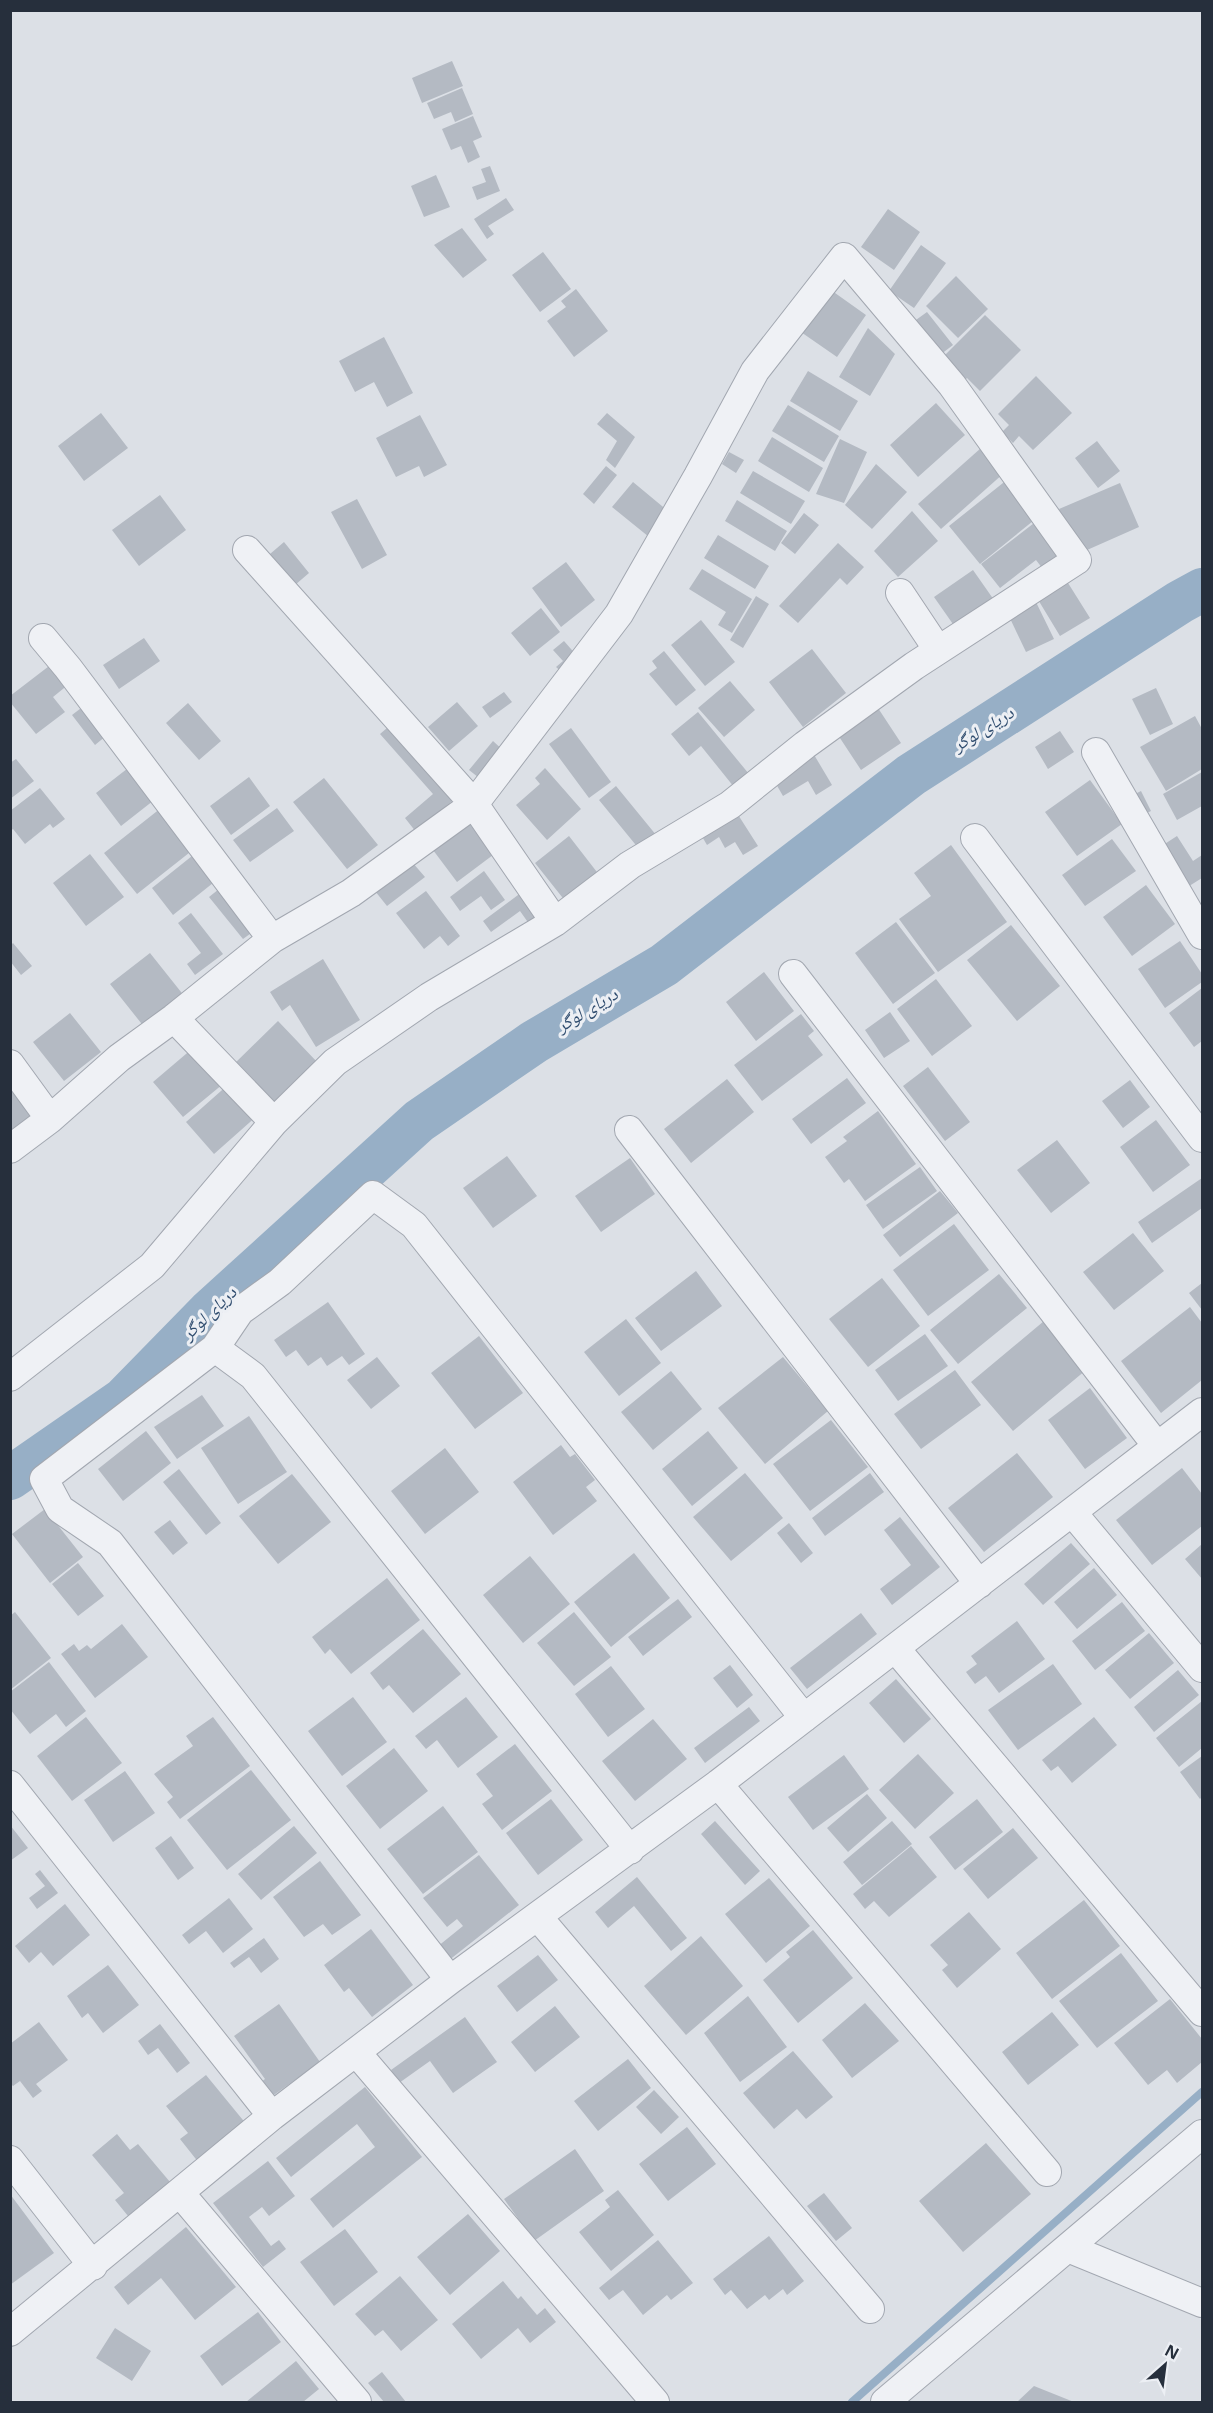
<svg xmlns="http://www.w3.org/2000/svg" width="1213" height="2413" font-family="'Open Sans','Noto Naskh Arabic',sans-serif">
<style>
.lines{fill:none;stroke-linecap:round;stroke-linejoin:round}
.stream{stroke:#97afc6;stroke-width:8}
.river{stroke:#97afc6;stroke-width:44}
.building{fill:#b4bac3}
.street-casing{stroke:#a2a7b0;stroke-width:30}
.street{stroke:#eff1f5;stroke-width:28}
.labels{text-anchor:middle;stroke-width:6;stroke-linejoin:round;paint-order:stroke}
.water-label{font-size:18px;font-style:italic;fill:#314e70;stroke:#eceff4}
</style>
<rect width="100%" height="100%" fill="#dce0e6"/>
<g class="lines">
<path class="stream" d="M 852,2402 L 1202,2092"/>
<path class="river" d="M 10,1478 L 124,1399 L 211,1310 L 419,1121 L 534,1042 L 664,965 L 911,775 L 1180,602 L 1202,590"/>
</g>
<path class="building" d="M 452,61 L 463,86 L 422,103 L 412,78 Z
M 462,88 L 473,114 L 455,122 L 451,112 L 434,119 L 427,103 Z
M 473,116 L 482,137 L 473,141 L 480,157 L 468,163 L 461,146 L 451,150 L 442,129 Z
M 490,166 L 500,191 L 477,200 L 472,187 L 486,182 L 481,169 Z
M 436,175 L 450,207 L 424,217 L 411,186 Z
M 506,198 L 514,210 L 488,226 L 494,234 L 487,239 L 474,219 Z
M 888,209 L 920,232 L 894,270 L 861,247 Z
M 462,228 L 487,260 L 463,278 L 434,245 Z
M 921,245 L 946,263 L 914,308 L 889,291 Z
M 543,252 L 571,289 L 540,312 L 512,275 Z
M 956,276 L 988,309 L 958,338 L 926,306 Z
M 828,288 L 866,315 L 837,357 L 798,330 Z
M 576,289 L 608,331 L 574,357 L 547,321 L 566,307 L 561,301 Z
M 927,312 L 953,345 L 936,358 L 909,325 Z
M 985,315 L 1021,350 L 980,391 L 967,378 L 962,383 L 953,374 L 958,369 L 944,356 Z
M 868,328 L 895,354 L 870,396 L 839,377 Z
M 384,337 L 413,393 L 387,407 L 374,382 L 355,392 L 339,361 Z
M 808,371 L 858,401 L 840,431 L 790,401 Z
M 1036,376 L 1072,413 L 1033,450 L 1019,436 L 1013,443 L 1002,432 L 1009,425 L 998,414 Z
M 936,403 L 965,435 L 918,477 L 890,445 Z
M 788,405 L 839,436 L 824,462 L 772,431 Z
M 101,413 L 128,448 L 84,481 L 58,446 Z
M 607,413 L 635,437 L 615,468 L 606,460 L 617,441 L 597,424 Z
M 420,415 L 447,465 L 424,477 L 419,466 L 396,477 L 376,438 Z
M 772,437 L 823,468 L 809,492 L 758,461 Z
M 840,439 L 867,452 L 844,503 L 816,494 Z
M 1097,441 L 1120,471 L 1098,488 L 1075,458 Z
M 981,448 L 1004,473 L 941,529 L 918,504 Z
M 729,452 L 744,460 L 736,473 L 722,464 Z
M 876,464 L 907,492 L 872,529 L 845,505 Z
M 606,466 L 617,475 L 594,504 L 583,494 Z
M 753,471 L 805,501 L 791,524 L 740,493 Z
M 1008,479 L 1038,517 L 980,564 L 949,526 Z
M 633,482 L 674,516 L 654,541 L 612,507 Z
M 1120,483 L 1139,527 L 1078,554 L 1059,509 Z
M 160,495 L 186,530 L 139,566 L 112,530 Z
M 357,499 L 387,555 L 362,569 L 331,512 Z
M 737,500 L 787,531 L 775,551 L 725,521 Z
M 912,511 L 938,541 L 898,577 L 874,551 Z
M 804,513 L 819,525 L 795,554 L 781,543 Z
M 1038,520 L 1066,557 L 1046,573 L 1036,560 L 1000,588 L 981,564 Z
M 718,535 L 769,566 L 755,589 L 704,558 Z
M 284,542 L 309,573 L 295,585 L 270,554 Z
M 838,543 L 864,567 L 847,585 L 840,578 L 798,623 L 779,606 Z
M 566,562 L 595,600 L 561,627 L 532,588 Z
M 702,569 L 752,599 L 732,633 L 718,625 L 726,612 L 689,589 Z
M 973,570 L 994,600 L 955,627 L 934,597 Z
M 1063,575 L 1090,618 L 1060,636 L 1034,593 Z
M 756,596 L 769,604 L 743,648 L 730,640 Z
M 1034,598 L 1054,639 L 1026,652 L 1007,612 Z
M 541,608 L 560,632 L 530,656 L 511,633 Z
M 701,620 L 735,662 L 705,686 L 671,645 Z
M 144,638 L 160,661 L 119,689 L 103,665 Z
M 564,641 L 578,657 L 565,675 L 556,667 L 563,661 L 553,650 Z
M 812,649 L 846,693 L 803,727 L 769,682 Z
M 664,651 L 696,690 L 676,706 L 649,674 L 657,668 L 652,661 Z
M 53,663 L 69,684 L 53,697 L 65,712 L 36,734 L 10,702 L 10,696 Z
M 730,681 L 755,710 L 724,737 L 698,708 Z
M 1156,688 L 1173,724 L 1150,735 L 1132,699 Z
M 504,692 L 512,702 L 490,718 L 482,707 Z
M 89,702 L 112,731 L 95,745 L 72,715 Z
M 457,702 L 478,726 L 449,751 L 428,727 Z
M 188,703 L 221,741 L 199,760 L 166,723 Z
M 876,705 L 901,743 L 861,770 L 836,732 Z
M 698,712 L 749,774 L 734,787 L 701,746 L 689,756 L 671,734 Z
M 1195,716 L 1202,729 L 1202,769 L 1166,791 L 1140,747 Z
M 394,722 L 459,795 L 416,832 L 405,818 L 433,794 L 380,734 Z
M 571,728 L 611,782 L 589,798 L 549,744 Z
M 1060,731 L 1074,752 L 1048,769 L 1035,747 Z
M 493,741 L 506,753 L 483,781 L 469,770 Z
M 813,753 L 832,785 L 816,795 L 808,781 L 783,796 L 772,777 Z
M 16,759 L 34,781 L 10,799 L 10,763 Z
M 132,765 L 158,797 L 121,826 L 96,793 Z
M 545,768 L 581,809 L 547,840 L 516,805 L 540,784 L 535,778 Z
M 1202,772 L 1202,806 L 1177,820 L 1163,794 Z
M 249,777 L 270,806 L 231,835 L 210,806 Z
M 324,778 L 378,845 L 347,869 L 293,802 Z
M 1090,780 L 1122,824 L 1077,856 L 1045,812 Z
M 616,786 L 661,841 L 644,855 L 599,800 Z
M 40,788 L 65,819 L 53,828 L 50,824 L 25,844 L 13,829 L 10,831 L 10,811 Z
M 1141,791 L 1151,811 L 1143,815 L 1133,795 Z
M 161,808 L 194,849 L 137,894 L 104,853 Z
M 277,808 L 294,831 L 250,862 L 233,840 Z
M 735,810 L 758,846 L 743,855 L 735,842 L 725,848 L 719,837 L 707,845 L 700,833 Z
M 466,819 L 493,855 L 457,882 L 430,846 Z
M 569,836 L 600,876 L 566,902 L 535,863 Z
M 1177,836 L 1193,861 L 1202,855 L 1202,878 L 1186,888 L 1160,847 Z
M 1112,839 L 1136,871 L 1085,906 L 1062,875 Z
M 951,845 L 1007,922 L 938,972 L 899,919 L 931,896 L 914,873 Z
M 197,852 L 218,879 L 173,915 L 152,888 Z
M 90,854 L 124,897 L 86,926 L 53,883 Z
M 412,862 L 425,877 L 387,906 L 375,891 Z
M 484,871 L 505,900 L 491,910 L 481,896 L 460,911 L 450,897 Z
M 224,885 L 258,928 L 243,939 L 209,897 Z
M 1146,885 L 1175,924 L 1132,956 L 1103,917 Z
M 426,891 L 460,936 L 448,946 L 440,936 L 424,949 L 396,913 Z
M 522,892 L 543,920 L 532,928 L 520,911 L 491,932 L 483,921 Z
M 191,913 L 223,954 L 195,975 L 187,964 L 201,953 L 178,923 Z
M 896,922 L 935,973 L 893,1004 L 855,953 Z
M 1011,925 L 1060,986 L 1017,1021 L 967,960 Z
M 1180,941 L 1202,974 L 1202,982 L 1165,1008 L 1138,969 Z
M 13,943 L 32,966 L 21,975 L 10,961 L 10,946 Z
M 150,953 L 185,997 L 145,1028 L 110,984 Z
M 323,959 L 360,1020 L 316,1047 L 290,1005 L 282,1011 L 270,992 Z
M 764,972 L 794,1011 L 756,1041 L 726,1002 Z
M 936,979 L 972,1026 L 932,1056 L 897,1009 Z
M 1202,988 L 1202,1041 L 1194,1047 L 1169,1013 Z
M 890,1012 L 910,1041 L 884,1058 L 865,1030 Z
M 70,1013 L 101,1052 L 64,1081 L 33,1042 Z
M 801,1014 L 814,1031 L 808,1036 L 823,1055 L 762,1101 L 734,1065 Z
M 278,1021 L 318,1063 L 272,1107 L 232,1066 Z
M 193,1048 L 223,1084 L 183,1117 L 153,1082 Z
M 928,1067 L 970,1122 L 945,1141 L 903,1086 Z
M 847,1078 L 866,1103 L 811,1144 L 792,1119 Z
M 727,1079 L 754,1112 L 691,1163 L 664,1129 Z
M 1130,1080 L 1150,1107 L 1123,1128 L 1102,1101 Z
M 10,1081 L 34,1116 L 10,1132 Z
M 230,1083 L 258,1115 L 214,1154 L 186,1122 Z
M 878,1111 L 916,1164 L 865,1201 L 849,1179 L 844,1183 L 825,1157 L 847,1141 L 843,1137 Z
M 1156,1120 L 1190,1165 L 1153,1192 L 1120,1147 Z
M 1057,1140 L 1090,1183 L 1051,1213 L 1017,1170 Z
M 507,1156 L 537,1196 L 493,1228 L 463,1188 Z
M 630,1158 L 655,1194 L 601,1232 L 575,1196 Z
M 920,1167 L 937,1191 L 883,1229 L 866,1205 Z
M 1202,1178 L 1202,1208 L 1152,1243 L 1138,1222 Z
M 940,1191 L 958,1213 L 900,1257 L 883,1235 Z
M 954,1224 L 989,1270 L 928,1316 L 893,1270 Z
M 1133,1233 L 1164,1271 L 1114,1310 L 1083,1272 Z
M 696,1271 L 722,1306 L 661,1351 L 635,1318 Z
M 999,1274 L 1027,1308 L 958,1364 L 930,1330 Z
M 882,1278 L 920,1326 L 868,1367 L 829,1319 Z
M 1202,1283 L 1202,1310 L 1189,1293 Z
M 328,1302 L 365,1354 L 349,1365 L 342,1356 L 327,1366 L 321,1357 L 308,1366 L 296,1350 L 286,1357 L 274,1340 Z
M 1190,1307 L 1202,1323 L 1202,1380 L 1161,1413 L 1121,1361 Z
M 626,1319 L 661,1363 L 619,1396 L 584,1352 Z
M 1044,1321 L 1086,1370 L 1013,1431 L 971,1382 Z
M 925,1334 L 948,1366 L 898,1401 L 875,1370 Z
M 479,1336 L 523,1393 L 475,1429 L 431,1373 Z
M 377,1357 L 400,1386 L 371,1409 L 347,1380 Z
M 783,1357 L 828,1411 L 765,1464 L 718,1408 Z
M 955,1370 L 981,1405 L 921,1449 L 894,1414 Z
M 671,1371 L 702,1409 L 653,1450 L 621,1412 Z
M 1090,1388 L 1127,1438 L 1085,1469 L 1048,1420 Z
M 202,1395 L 224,1426 L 177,1459 L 154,1427 Z
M 249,1416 L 287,1472 L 238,1504 L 201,1448 Z
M 831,1420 L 868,1467 L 810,1511 L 773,1464 Z
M 146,1431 L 171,1463 L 123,1501 L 98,1469 Z
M 708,1431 L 738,1468 L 692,1506 L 662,1469 Z
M 561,1445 L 570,1457 L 575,1454 L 595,1480 L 586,1487 L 597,1501 L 553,1535 L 513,1482 Z
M 445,1448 L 479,1492 L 425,1534 L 391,1491 Z
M 1017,1453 L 1053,1497 L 984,1552 L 948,1508 Z
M 1182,1468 L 1202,1494 L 1202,1526 L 1152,1565 L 1116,1520 Z
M 179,1469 L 221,1523 L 206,1535 L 163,1482 Z
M 745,1473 L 783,1518 L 731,1561 L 693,1517 Z
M 870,1473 L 884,1492 L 825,1536 L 812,1518 Z
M 292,1474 L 331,1522 L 278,1564 L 239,1516 Z
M 45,1509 L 83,1557 L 50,1583 L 12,1534 Z
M 900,1517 L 940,1567 L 892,1605 L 880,1589 L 911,1565 L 884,1530 Z
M 170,1520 L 188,1543 L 173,1555 L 154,1532 Z
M 789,1523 L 813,1553 L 801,1563 L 777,1533 Z
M 1071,1543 L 1090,1564 L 1043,1605 L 1024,1584 Z
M 1202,1544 L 1202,1579 L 1185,1559 Z
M 634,1553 L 670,1598 L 611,1647 L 574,1602 Z
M 530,1556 L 570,1604 L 523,1643 L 483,1595 Z
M 78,1563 L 104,1596 L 78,1616 L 52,1584 Z
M 1094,1568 L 1117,1595 L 1077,1629 L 1054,1602 Z
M 387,1578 L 420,1620 L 351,1674 L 330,1649 L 325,1654 L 312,1637 Z
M 678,1599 L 692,1617 L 643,1656 L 628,1637 Z
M 1122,1602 L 1145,1631 L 1095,1670 L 1072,1641 Z
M 15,1612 L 51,1658 L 10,1690 L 10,1616 Z
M 574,1612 L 611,1657 L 574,1686 L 537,1643 Z
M 861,1613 L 877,1634 L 807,1689 L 790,1668 Z
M 1017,1621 L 1045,1659 L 999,1693 L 986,1676 L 975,1684 L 966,1672 L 977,1664 L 971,1656 Z
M 122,1624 L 148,1657 L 95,1698 L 61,1654 L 74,1644 L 79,1651 L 87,1645 L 91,1649 Z
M 423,1629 L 461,1674 L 413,1713 L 389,1685 L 383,1690 L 370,1673 Z
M 1149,1633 L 1174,1663 L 1130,1699 L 1105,1670 Z
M 49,1662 L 86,1711 L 66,1727 L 56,1714 L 30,1734 L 10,1709 L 10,1692 Z
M 1053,1664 L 1082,1704 L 1018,1750 L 988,1710 Z
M 730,1665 L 753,1695 L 737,1708 L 713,1678 Z
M 611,1666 L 645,1709 L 608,1737 L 575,1694 Z
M 1178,1670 L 1199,1695 L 1154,1732 L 1134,1707 Z
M 896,1679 L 931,1719 L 904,1743 L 869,1703 Z
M 353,1697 L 387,1742 L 342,1776 L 308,1731 Z
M 466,1697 L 498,1737 L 458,1768 L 437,1740 L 426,1749 L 415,1736 Z
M 1202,1701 L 1202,1748 L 1179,1767 L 1156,1738 Z
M 749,1707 L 760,1721 L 705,1763 L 694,1748 Z
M 86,1717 L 122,1763 L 72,1801 L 37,1756 Z
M 213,1717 L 250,1766 L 180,1819 L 167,1802 L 173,1797 L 154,1774 L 193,1746 L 186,1736 Z
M 1094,1717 L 1117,1745 L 1072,1783 L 1058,1766 L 1051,1771 L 1042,1760 Z
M 653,1719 L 687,1759 L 635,1801 L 602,1761 Z
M 515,1744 L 552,1791 L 502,1830 L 482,1804 L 493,1796 L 476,1774 Z
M 394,1748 L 428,1791 L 380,1829 L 346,1786 Z
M 918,1754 L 954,1793 L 915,1829 L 879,1790 Z
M 844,1755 L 869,1789 L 813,1830 L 788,1797 Z
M 1202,1756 L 1202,1797 L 1200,1799 L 1180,1772 Z
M 251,1770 L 291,1820 L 227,1870 L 187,1820 Z
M 125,1771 L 155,1813 L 113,1842 L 84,1800 Z
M 867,1794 L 887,1818 L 848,1852 L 827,1828 Z
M 551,1799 L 583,1840 L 538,1875 L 506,1833 Z
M 977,1799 L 1003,1832 L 955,1870 L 929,1837 Z
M 443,1806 L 478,1852 L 423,1894 L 387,1849 Z
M 715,1821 L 760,1871 L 745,1885 L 701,1834 Z
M 892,1821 L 912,1844 L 862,1885 L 843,1862 Z
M 10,1825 L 28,1848 L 10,1861 Z
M 294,1826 L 317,1853 L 261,1900 L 238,1874 Z
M 1013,1828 L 1038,1858 L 988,1899 L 963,1869 Z
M 171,1836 L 194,1868 L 178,1880 L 155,1848 Z
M 911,1846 L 937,1877 L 889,1917 L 874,1901 L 865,1909 L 853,1894 Z
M 479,1855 L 519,1905 L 448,1961 L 437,1947 L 463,1926 L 457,1919 L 447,1927 L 423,1898 Z
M 320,1861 L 361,1915 L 332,1935 L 323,1924 L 304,1937 L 273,1897 Z
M 40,1870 L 58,1893 L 37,1909 L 29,1898 L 45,1886 L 35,1874 Z
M 637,1877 L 687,1938 L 671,1951 L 634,1906 L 608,1928 L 595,1912 Z
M 769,1878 L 810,1926 L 766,1963 L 725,1914 Z
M 229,1898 L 253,1929 L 223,1953 L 206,1931 L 189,1944 L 182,1935 Z
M 1084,1900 L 1120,1946 L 1052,1999 L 1016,1953 Z
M 65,1904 L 90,1935 L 53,1966 L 41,1952 L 29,1963 L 15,1946 Z
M 969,1912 L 1001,1949 L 957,1988 L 942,1970 L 948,1965 L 930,1945 Z
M 371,1929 L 413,1985 L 372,2017 L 349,1988 L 344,1992 L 324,1965 Z
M 813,1930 L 853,1978 L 798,2023 L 763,1980 L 790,1957 L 786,1952 Z
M 701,1936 L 743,1986 L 686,2035 L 644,1986 Z
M 264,1938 L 279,1959 L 261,1973 L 249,1957 L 234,1968 L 230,1963 Z
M 1121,1953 L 1158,2001 L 1097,2048 L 1059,2001 Z
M 538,1955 L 558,1980 L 517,2012 L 497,1986 Z
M 108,1965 L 139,2005 L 103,2033 L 88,2013 L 82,2018 L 67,1996 Z
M 748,1996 L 787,2047 L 740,2082 L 704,2033 Z
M 1170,1999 L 1202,2039 L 1202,2062 L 1177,2083 L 1167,2070 L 1148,2085 L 1114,2043 Z
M 865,2003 L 899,2041 L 852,2078 L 822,2040 Z
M 279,2004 L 320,2062 L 271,2097 L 260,2083 L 265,2079 L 234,2036 Z
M 555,2006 L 580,2037 L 535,2072 L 511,2042 Z
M 1052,2012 L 1079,2045 L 1028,2085 L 1002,2052 Z
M 465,2017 L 497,2062 L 453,2093 L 430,2061 L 399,2083 L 391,2070 Z
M 39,2022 L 68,2060 L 36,2084 L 42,2091 L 33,2098 L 20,2081 L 13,2086 L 10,2083 L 10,2044 Z
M 160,2024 L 190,2063 L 177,2073 L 158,2048 L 148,2055 L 138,2041 Z
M 793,2051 L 833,2097 L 806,2119 L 797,2109 L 774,2129 L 743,2093 Z
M 628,2059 L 651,2088 L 598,2131 L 574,2101 Z
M 206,2075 L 247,2125 L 199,2163 L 180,2139 L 188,2133 L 166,2106 Z
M 365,2087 L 422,2157 L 333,2228 L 310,2199 L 375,2147 L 357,2124 L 291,2177 L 276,2158 Z
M 654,2090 L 679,2117 L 661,2134 L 636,2107 Z
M 687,2127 L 716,2164 L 668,2201 L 639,2164 Z
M 117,2134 L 130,2150 L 138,2144 L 170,2182 L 128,2216 L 115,2200 L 124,2193 L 92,2155 Z
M 986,2143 L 1031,2194 L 963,2252 L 919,2201 Z
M 575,2149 L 604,2191 L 534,2241 L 504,2199 Z
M 268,2161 L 295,2196 L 269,2216 L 262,2207 L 249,2217 L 271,2246 L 279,2240 L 286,2249 L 263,2267 L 213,2203 Z
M 618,2190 L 654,2235 L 611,2271 L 579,2232 L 610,2207 L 605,2200 Z
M 824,2193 L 852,2228 L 836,2241 L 807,2206 Z
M 10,2194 L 54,2253 L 10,2285 Z
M 468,2214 L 500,2251 L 450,2295 L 417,2257 Z
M 186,2227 L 236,2287 L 195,2320 L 161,2278 L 128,2305 L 114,2287 Z
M 345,2229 L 378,2272 L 334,2306 L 300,2262 Z
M 769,2236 L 804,2281 L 787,2295 L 783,2289 L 769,2300 L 765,2295 L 747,2309 L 731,2290 L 725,2295 L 713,2279 Z
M 658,2240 L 693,2283 L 671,2300 L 667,2295 L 643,2315 L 623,2290 L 609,2300 L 599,2288 Z
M 400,2276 L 438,2320 L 401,2351 L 383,2330 L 375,2336 L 355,2314 Z
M 503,2281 L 518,2299 L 521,2296 L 537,2315 L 545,2308 L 556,2322 L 530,2343 L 518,2328 L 481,2359 L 452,2324 Z
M 258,2312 L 281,2342 L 222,2386 L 200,2356 Z
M 115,2328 L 151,2351 L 132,2381 L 96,2358 Z
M 296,2361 L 319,2389 L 303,2402 L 246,2402 Z
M 382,2372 L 406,2402 L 384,2402 L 368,2383 Z
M 1034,2386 L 1074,2402 L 1017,2402 Z"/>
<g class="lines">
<defs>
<path id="street" d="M 247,550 L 474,804 L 555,922
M 900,593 L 938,650
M 43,638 L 68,668 L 272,939
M 1096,752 L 1202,935
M 975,838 L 1202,1138
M 793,974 L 1157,1446
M 174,1018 L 274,1122
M 10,1064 L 50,1119
M 629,1130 L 979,1584
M 10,1149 L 50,1119 L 119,1058 L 174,1018 L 272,939 L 351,893 L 474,804 L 619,614 L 698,476 L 755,371 L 844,257 L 952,385 L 1077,560 L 914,666 L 805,745 L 730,805 L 630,865 L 555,922 L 429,997 L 335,1062 L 274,1122 L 152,1266 L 10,1377
M 215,1348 L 253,1376 L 630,1850
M 1072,1512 L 1202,1668
M 895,1648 L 1202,2012
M 718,1784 L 1047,2172
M 10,1785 L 272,2116
M 538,1917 L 870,2309
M 450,1980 L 110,1543 L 60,1509 L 44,1479 L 215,1348 L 240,1311 L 280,1282 L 373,1195 L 414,1225 L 804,1718
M 356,2052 L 655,2402
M 10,2160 L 93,2266
M 180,2193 L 357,2402
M 1068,2248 L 1202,2303
M 10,2332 L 272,2116 L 450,1980 L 718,1784 L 1202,1412
M 885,2402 L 1202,2134"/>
</defs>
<use href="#street" class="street-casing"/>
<use href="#street" class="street"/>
</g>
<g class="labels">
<g class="water-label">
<text transform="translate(983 729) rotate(-32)" y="6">دریای لوگر</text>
<text transform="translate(587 1010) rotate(-31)" y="6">دریای لوگر</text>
<text transform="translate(209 1313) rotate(-44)" y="6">دریای لوگر</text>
</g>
</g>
<rect width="1213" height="2413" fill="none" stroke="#262f3c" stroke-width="24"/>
<g transform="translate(1165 2365) rotate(28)" stroke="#eceff4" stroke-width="4.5" paint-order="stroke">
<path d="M0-4.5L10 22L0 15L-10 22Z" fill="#262f3c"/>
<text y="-9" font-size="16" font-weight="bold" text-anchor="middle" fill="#262f3c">N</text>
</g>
</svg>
